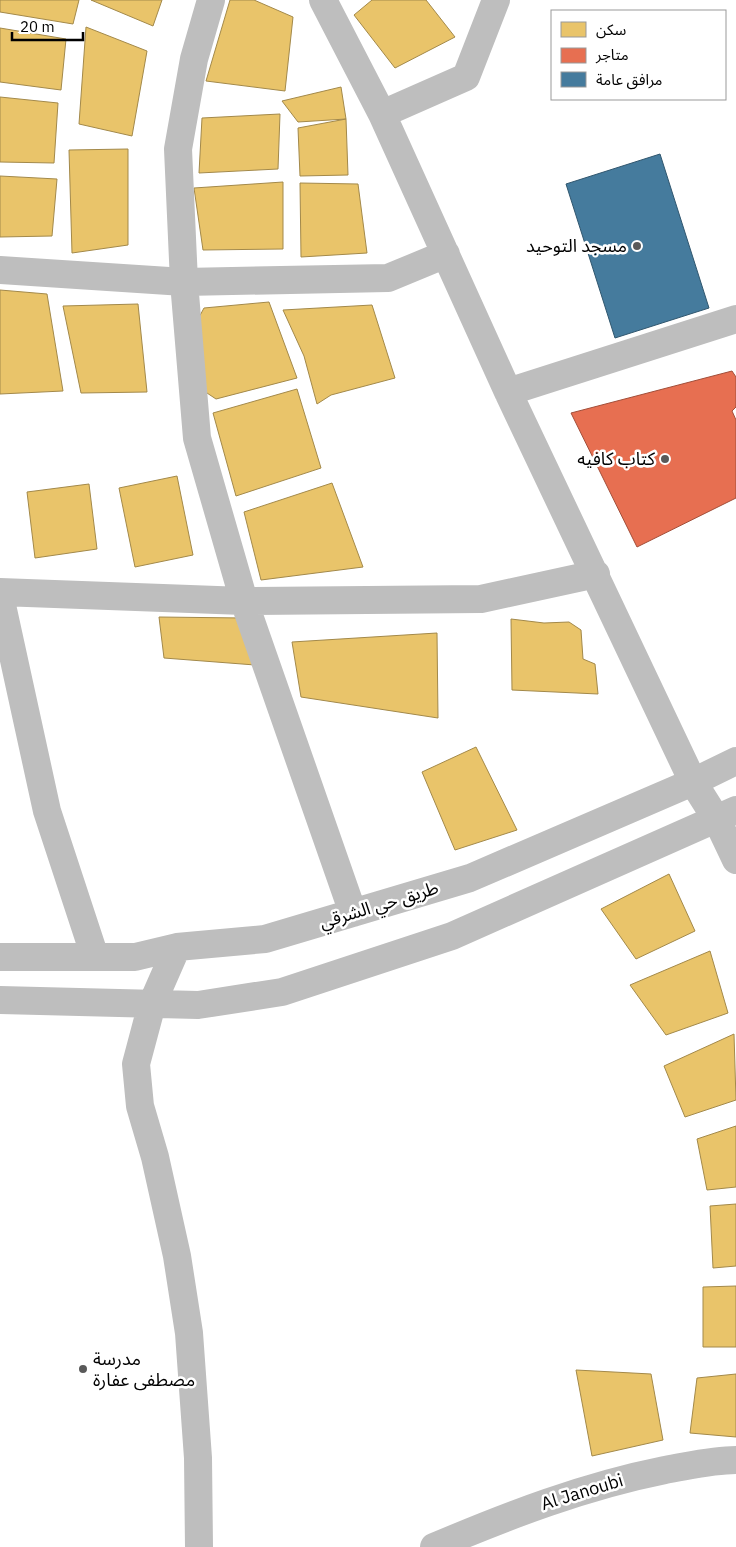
<svg xmlns="http://www.w3.org/2000/svg" width="736" height="1547" font-family="'IBM Plex Sans','Noto Sans Arabic',sans-serif">
<style>
.homes{fill:#e9c46a;stroke:#a3894a}
.shops{fill:#e76f51;stroke:#a24e39}
.public{fill:#457b9d;stroke:#30566e}
.lines{fill:none;stroke-linecap:round;stroke-linejoin:round}
.minor{stroke:#bebebe;stroke-width:28}
.poi-dot{fill:#595959;stroke:#fff;stroke-width:2}
.labels{text-anchor:middle;stroke-width:5;stroke-linejoin:round;paint-order:stroke}
.poi-label{font-size:18px;fill:#000;stroke:#fff;text-anchor:end}
.street-label{font-size:18px;fill:#000;stroke:#fff}
</style>
<rect width="100%" height="100%" fill="#fff"/>
<path class="homes" d="M 0,0 L 79,0 L 73,24 L 0,12 Z
M 91,0 L 162,0 L 153,26 Z
M 230,0 L 254,0 L 293,17 L 285,91 L 206,81 Z
M 372,0 L 426,0 L 455,37 L 395,68 L 354,15 Z
M 86,27 L 147,51 L 132,136 L 79,124 Z
M 0,28 L 66,39 L 61,90 L 0,82 Z
M 341,87 L 346,119 L 298,122 L 282,101 Z
M 0,97 L 58,103 L 54,163 L 0,162 Z
M 280,114 L 278,169 L 199,173 L 202,118 Z
M 346,119 L 348,175 L 300,176 L 298,128 Z
M 128,149 L 128,245 L 72,253 L 69,150 Z
M 0,176 L 57,179 L 52,236 L 0,237 Z
M 283,182 L 283,249 L 203,250 L 194,188 Z
M 300,183 L 358,184 L 367,253 L 301,257 Z
M 0,290 L 47,294 L 63,391 L 0,394 Z
M 269,302 L 297,378 L 216,399 L 204,391 L 197,321 L 204,308 Z
M 138,304 L 147,392 L 81,393 L 63,306 Z
M 372,305 L 395,378 L 331,395 L 317,404 L 304,356 L 283,310 Z
M 297,389 L 321,468 L 236,496 L 213,413 Z
M 177,476 L 193,555 L 135,567 L 119,488 Z
M 332,483 L 363,567 L 261,580 L 244,512 Z
M 89,484 L 97,549 L 35,558 L 27,492 Z
M 159,617 L 243,618 L 255,665 L 164,658 Z
M 511,619 L 544,623 L 569,622 L 581,630 L 583,659 L 595,664 L 598,694 L 512,690 Z
M 437,633 L 438,718 L 301,697 L 292,642 Z
M 476,747 L 517,830 L 455,850 L 422,772 Z
M 669,874 L 695,931 L 636,959 L 601,909 Z
M 710,951 L 728,1013 L 666,1035 L 630,985 Z
M 734,1034 L 736,1100 L 685,1117 L 664,1066 Z
M 736,1126 L 736,1187 L 707,1190 L 697,1139 Z
M 736,1204 L 736,1266 L 713,1268 L 710,1206 Z
M 736,1286 L 736,1347 L 703,1347 L 703,1287 Z
M 576,1370 L 651,1374 L 663,1440 L 592,1456 Z
M 736,1374 L 736,1437 L 690,1433 L 697,1378 Z"/>
<path class="shops" d="M 732,371 L 736,377 L 736,407 L 732,411 L 736,420 L 736,498 L 637,547 L 571,413 Z"/>
<path class="public" d="M 660,154 L 709,308 L 615,338 L 566,184 Z"/>
<g class="lines">
<path class="minor" d="M 211,0 L 194,59 L 178,149 L 184,282 L 197,438 L 244,601 L 353,913
M 323,0 L 382,114 L 508,392 L 693,782 L 717,820 L 736,860
M 382,114 L 466,77 L 496,0
M 0,270 L 184,282 L 388,278 L 446,254
M 508,392 L 736,319
M 0,592 L 244,601 L 481,599 L 596,574
M 0,596 L 47,811 L 95,957
M 177,947 L 152,1004 L 136,1064 L 140,1106 L 155,1157 L 177,1256 L 189,1333 L 198,1458 L 199,1547
M 0,957 L 135,957 L 177,947 L 265,939 L 470,878 L 693,782 L 736,761
M 0,1000 L 198,1005 L 282,992 L 452,936 L 736,810
M 434,1547 C 509,1515 585,1486 665,1470 C 689,1466 712,1460 736,1460"/>
</g>
<g class="poi-dot">
<circle cx="637" cy="246" r="5"/>
<circle cx="665" cy="459" r="5"/>
<circle cx="83" cy="1369" r="5"/>
</g>
<g class="labels">
<g class="poi-label">
<text x="627" y="252">مسجد التوحيد</text>
<text x="655" y="465">كتاب كافيه</text>
<text x="93" y="1365" text-anchor="start">مدرسة<tspan x="93" dy="21">مصطفى عفارة</tspan></text>
</g>
<g class="street-label">
<text transform="translate(379 905) rotate(-17)" y="6">طريق حي الشرقي</text>
<text transform="translate(582 1492) rotate(-17)" y="6">Al Janoubi</text>
</g>
</g>
<rect x="551" y="10" width="175" height="90" fill="#ffffff" stroke="#999999"/>
<rect x="561" y="22" width="25" height="15" fill="#e9c46a" stroke="#999999"/>
<text x="596" y="35" font-size="15" fill="#000000">سكن</text>
<rect x="561" y="48" width="25" height="15" fill="#e76f51" stroke="#999999"/>
<text x="596" y="60" font-size="15" fill="#000000">متاجر</text>
<rect x="561" y="72" width="25" height="15" fill="#457b9d" stroke="#999999"/>
<text x="596" y="85" font-size="15" fill="#000000">مرافق عامة</text>
<path d="M12 32v8h71v-8" fill="none" stroke="#000000" stroke-width="2.5"/>
<text x="20" y="32" font-size="15" fill="#000000" stroke="#ffffff" stroke-width="4" paint-order="stroke">20 m</text>
</svg>
